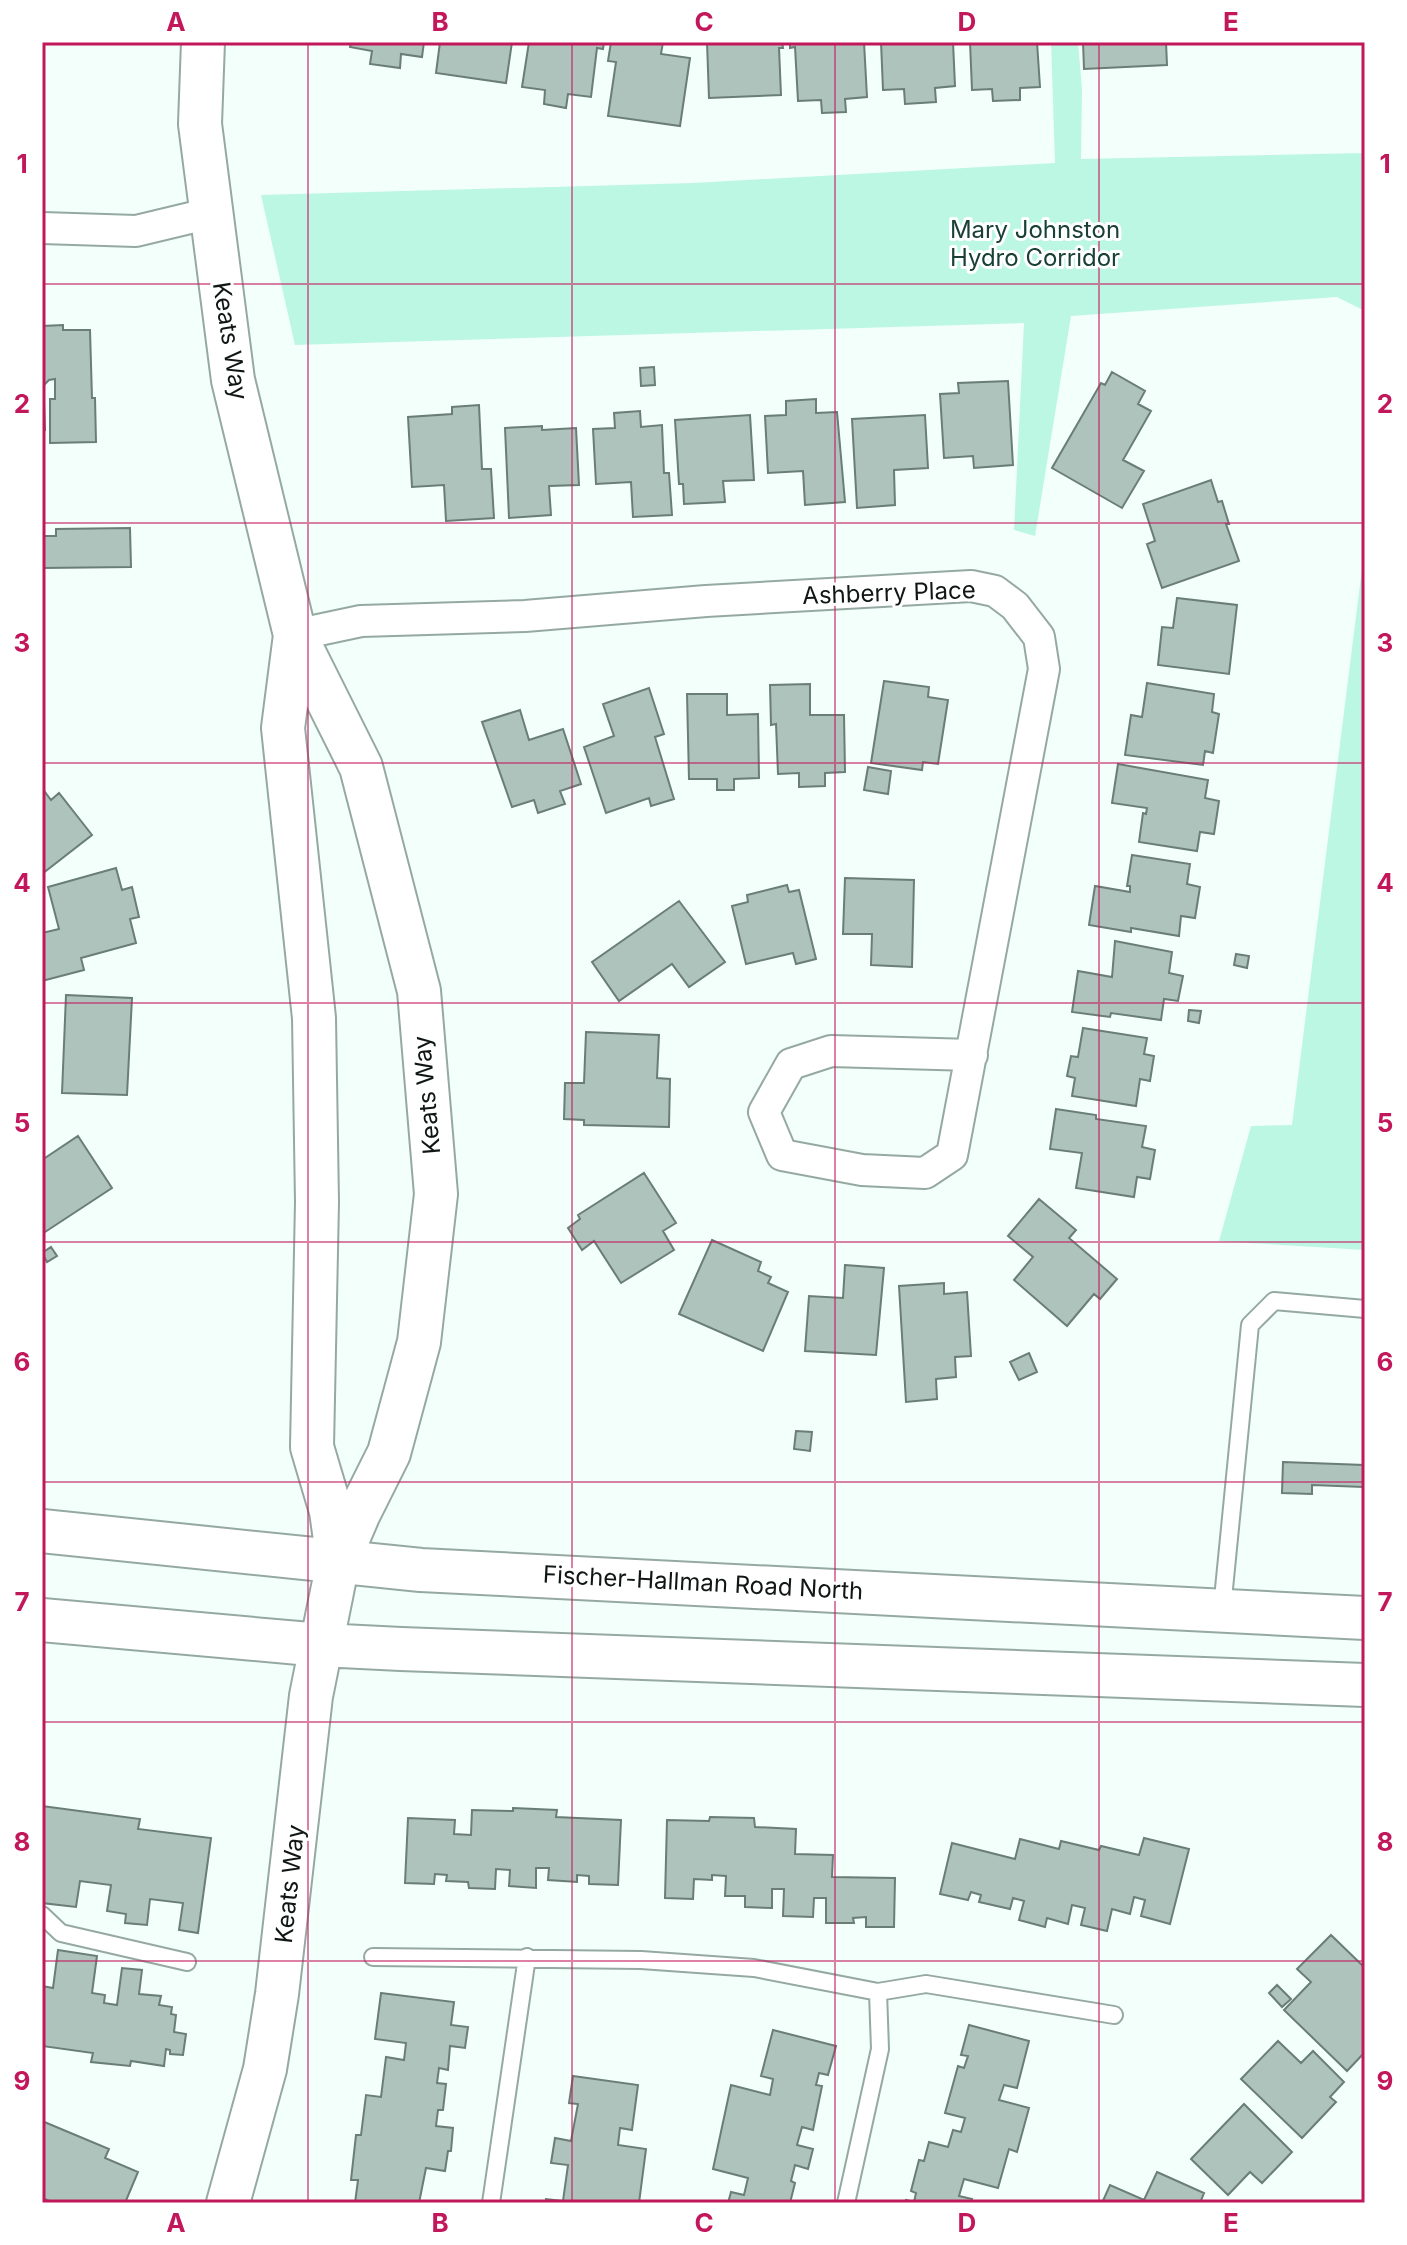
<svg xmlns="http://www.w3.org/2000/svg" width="1407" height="2245" font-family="Inter,sans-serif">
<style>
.green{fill:#bcf7e4}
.building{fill:#aec3bc;stroke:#6a7d77;stroke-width:2}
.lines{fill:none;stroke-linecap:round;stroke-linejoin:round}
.lane-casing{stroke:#95a9a2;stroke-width:20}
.street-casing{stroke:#95a9a2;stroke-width:34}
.secondary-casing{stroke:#95a9a2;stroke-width:46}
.lane{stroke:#fff;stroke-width:16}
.street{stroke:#fff;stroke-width:30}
.secondary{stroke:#fff;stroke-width:42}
.grid{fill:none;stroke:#c2185b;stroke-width:2;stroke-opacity:0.55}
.labels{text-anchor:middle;stroke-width:6;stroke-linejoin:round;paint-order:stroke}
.park-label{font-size:24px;fill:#194036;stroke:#fff}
.street-label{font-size:24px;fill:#0f1614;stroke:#fff}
.neatline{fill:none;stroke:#c2185b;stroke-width:3}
.grid-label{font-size:26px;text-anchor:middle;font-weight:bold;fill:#c2185b}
</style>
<rect width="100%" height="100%" fill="#f2fffa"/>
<path class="green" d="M 1051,42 L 1078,42 L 1082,89 L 1081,159 L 1365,153 L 1365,311 L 1337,297 L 1071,316 L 1035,536 L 1014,530 L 1024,323 L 295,345 L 261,195 L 693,183 L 1055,163 Z
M 1365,545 L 1365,1250 L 1219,1241 L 1251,1126 L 1292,1125 Z"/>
<path class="building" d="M 351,42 L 424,42 L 422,57 L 401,54 L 400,68 L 370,64 L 372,51 L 350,47 Z
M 440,42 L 512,42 L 506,83 L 436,73 Z
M 529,42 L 604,42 L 603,49 L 597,48 L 591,97 L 568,94 L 566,108 L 544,104 L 545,90 L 522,87 Z
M 611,42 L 663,42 L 661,54 L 690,58 L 680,126 L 608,116 L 616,62 L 608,61 Z
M 707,42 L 782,42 L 783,48 L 779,48 L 781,95 L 709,98 Z
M 790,42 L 864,42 L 867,97 L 845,99 L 846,112 L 822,113 L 821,100 L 798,101 L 795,47 L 790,48 Z
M 881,42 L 953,42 L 955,86 L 935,88 L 936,102 L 905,104 L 904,89 L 883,90 Z
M 966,42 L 1037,42 L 1040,87 L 1020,88 L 1020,100 L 993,101 L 992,89 L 972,90 L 970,42 Z
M 1083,42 L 1166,42 L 1167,65 L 1084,69 Z
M 63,325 L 63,330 L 90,330 L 92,398 L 95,398 L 96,442 L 50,443 L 50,399 L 55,399 L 55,379 L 49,380 L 42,387 L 42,326 Z
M 654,367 L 655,385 L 641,386 L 640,368 Z
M 1112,372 L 1145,391 L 1138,404 L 1151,411 L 1123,460 L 1144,471 L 1122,508 L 1052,468 L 1101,383 L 1105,385 Z
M 1008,381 L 1013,465 L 974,468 L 973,456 L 944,458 L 940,394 L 959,393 L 958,383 Z
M 816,399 L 816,413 L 837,412 L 845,502 L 805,505 L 803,471 L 768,473 L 765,416 L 786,415 L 786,401 Z
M 42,403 L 44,403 L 45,430 L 42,430 Z
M 479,405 L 482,469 L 491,469 L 494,518 L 446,521 L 444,485 L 412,487 L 408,417 L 452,414 L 452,407 Z
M 640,411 L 641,427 L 662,425 L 664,473 L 669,473 L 672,515 L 633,517 L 631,482 L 596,484 L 593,429 L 615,428 L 614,413 Z
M 750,415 L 754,480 L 723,481 L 725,502 L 684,504 L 683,484 L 679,484 L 675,420 Z
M 925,415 L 928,468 L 894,470 L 895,505 L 857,508 L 852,419 Z
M 542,426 L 542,430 L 576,428 L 579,485 L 549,486 L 551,515 L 509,518 L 505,428 Z
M 1211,480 L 1218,502 L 1222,501 L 1229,524 L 1226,524 L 1239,561 L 1162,588 L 1147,544 L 1155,541 L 1143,504 Z
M 130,528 L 131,567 L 42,568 L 42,536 L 56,536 L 56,529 Z
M 1177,598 L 1237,605 L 1229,674 L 1158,665 L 1162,627 L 1173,628 Z
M 884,681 L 929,687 L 928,697 L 948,700 L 938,764 L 923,762 L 922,770 L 871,763 Z
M 1147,683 L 1214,694 L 1212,712 L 1219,714 L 1213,753 L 1205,751 L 1203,765 L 1125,755 L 1131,715 L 1142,717 Z
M 810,684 L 810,715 L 844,715 L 845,772 L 825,773 L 825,786 L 799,787 L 799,773 L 778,774 L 776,724 L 771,725 L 770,685 Z
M 649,688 L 664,734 L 655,737 L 674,799 L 651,806 L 649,798 L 606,813 L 584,747 L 614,736 L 603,704 Z
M 687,694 L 727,694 L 727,715 L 758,714 L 759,778 L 734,779 L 734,790 L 717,790 L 717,779 L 689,779 Z
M 520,710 L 529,740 L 563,729 L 581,784 L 560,791 L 565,804 L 538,813 L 534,800 L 512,807 L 482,722 Z
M 1118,764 L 1208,780 L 1205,798 L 1219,801 L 1214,834 L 1200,832 L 1197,851 L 1139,842 L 1143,813 L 1146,814 L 1147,808 L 1112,803 Z
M 868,767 L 891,771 L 888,794 L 864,790 Z
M 42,788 L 51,800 L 59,793 L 92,835 L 42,874 Z
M 1132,855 L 1190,864 L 1187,884 L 1200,887 L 1195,918 L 1181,916 L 1179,936 L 1131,928 L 1131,932 L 1089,925 L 1095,886 L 1130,892 L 1130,886 L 1127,886 Z
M 116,868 L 122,890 L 132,887 L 139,917 L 130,919 L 136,943 L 81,958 L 84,970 L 42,981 L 42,933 L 59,929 L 48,887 Z
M 845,878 L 914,880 L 912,967 L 871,965 L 872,934 L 843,934 Z
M 787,885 L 789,892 L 799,890 L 816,959 L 796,964 L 793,953 L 746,964 L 732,906 L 748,902 L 747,895 Z
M 679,901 L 725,962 L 689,987 L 672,964 L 619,1001 L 592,962 Z
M 1115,941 L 1172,952 L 1169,973 L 1183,976 L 1178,1001 L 1164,999 L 1161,1020 L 1111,1013 L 1110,1017 L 1072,1012 L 1078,971 L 1112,977 Z
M 1236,954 L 1249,956 L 1247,968 L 1234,965 Z
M 66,995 L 132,998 L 127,1095 L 62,1093 Z
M 1189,1010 L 1201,1011 L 1199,1023 L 1188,1021 Z
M 1083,1028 L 1147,1038 L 1144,1054 L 1154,1056 L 1150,1081 L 1140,1079 L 1136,1106 L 1072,1096 L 1075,1078 L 1067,1076 L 1071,1056 L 1078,1057 Z
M 586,1032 L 659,1035 L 657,1078 L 670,1079 L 669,1127 L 584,1125 L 584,1120 L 564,1119 L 565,1083 L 584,1083 Z
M 1056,1109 L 1096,1115 L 1096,1119 L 1146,1126 L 1142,1147 L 1155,1150 L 1150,1179 L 1137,1177 L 1134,1197 L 1076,1188 L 1082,1153 L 1050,1149 Z
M 78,1136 L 112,1188 L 42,1234 L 42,1160 Z
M 644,1173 L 676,1223 L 663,1231 L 674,1250 L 621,1283 L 594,1241 L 582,1250 L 568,1228 L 580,1219 L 578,1215 Z
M 1039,1199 L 1076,1230 L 1069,1238 L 1117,1279 L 1100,1299 L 1094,1294 L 1067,1326 L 1014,1280 L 1033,1257 L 1008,1236 Z
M 712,1240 L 761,1262 L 758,1271 L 771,1277 L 768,1283 L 788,1292 L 763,1351 L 679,1314 Z
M 51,1247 L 57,1256 L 47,1262 L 42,1253 Z
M 845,1265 L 884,1268 L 876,1355 L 805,1351 L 809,1296 L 843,1298 Z
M 944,1283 L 944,1294 L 967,1292 L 971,1356 L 955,1357 L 956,1377 L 936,1379 L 937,1399 L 906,1402 L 899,1286 Z
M 1029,1353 L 1037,1372 L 1019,1380 L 1010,1362 Z
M 796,1431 L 812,1432 L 810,1451 L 794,1449 Z
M 1283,1462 L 1364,1465 L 1363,1487 L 1312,1485 L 1312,1494 L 1282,1493 Z
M 42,1806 L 140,1819 L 138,1829 L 211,1838 L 198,1933 L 179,1930 L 183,1903 L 150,1899 L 147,1925 L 125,1923 L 126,1914 L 107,1911 L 111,1885 L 80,1881 L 76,1907 L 42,1903 Z
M 513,1808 L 557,1810 L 556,1817 L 621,1820 L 618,1885 L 589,1884 L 589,1876 L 577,1875 L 577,1882 L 548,1880 L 549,1868 L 536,1868 L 536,1888 L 509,1886 L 510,1870 L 496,1869 L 495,1889 L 469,1888 L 468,1882 L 446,1881 L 447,1875 L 435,1874 L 434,1884 L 405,1883 L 408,1818 L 455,1820 L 454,1834 L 471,1835 L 472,1810 L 513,1811 Z
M 710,1817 L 754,1818 L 755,1827 L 796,1829 L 795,1854 L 833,1855 L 832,1877 L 895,1878 L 894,1927 L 866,1927 L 866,1917 L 853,1918 L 854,1923 L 826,1923 L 826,1898 L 814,1898 L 813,1917 L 783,1916 L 784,1889 L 772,1889 L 772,1908 L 745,1907 L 745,1896 L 725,1896 L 726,1876 L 712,1875 L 712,1880 L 694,1879 L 693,1899 L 665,1898 L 667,1820 L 709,1821 Z
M 1144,1838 L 1189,1849 L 1170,1924 L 1141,1916 L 1145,1900 L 1134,1897 L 1130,1914 L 1112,1909 L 1107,1931 L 1081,1925 L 1085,1908 L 1072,1905 L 1068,1924 L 1047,1918 L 1045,1927 L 1019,1920 L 1024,1901 L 1013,1898 L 1010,1909 L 979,1902 L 981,1895 L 971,1892 L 968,1900 L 940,1894 L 952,1843 L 1015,1859 L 1020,1839 L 1059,1849 L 1061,1841 L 1099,1850 L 1101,1846 L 1139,1855 Z
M 1331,1935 L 1365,1968 L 1365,2052 L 1347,2071 L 1284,2010 L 1311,1982 L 1297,1969 Z
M 58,1950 L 97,1956 L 92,1993 L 105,1995 L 104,2003 L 117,2005 L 122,1968 L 142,1970 L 139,1994 L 161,1996 L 159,2005 L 172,2007 L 171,2014 L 176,2015 L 174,2032 L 186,2034 L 183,2055 L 170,2054 L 170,2050 L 166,2049 L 164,2066 L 131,2061 L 130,2066 L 91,2062 L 93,2053 L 42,2046 L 42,1986 L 53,1988 Z
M 1277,1985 L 1291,1999 L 1282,2007 L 1269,1993 Z
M 381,1993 L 454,2002 L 451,2025 L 468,2027 L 465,2048 L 450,2046 L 448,2070 L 439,2068 L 437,2083 L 446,2084 L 443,2110 L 438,2110 L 436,2126 L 453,2128 L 451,2151 L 448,2151 L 445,2171 L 426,2168 L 419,2203 L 355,2203 L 358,2180 L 351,2180 L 356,2135 L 361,2135 L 366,2095 L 381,2097 L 386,2057 L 404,2060 L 406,2043 L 375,2039 Z
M 969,2025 L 1029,2041 L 1017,2088 L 1004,2085 L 999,2100 L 1029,2108 L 1017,2152 L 1009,2149 L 998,2188 L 964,2179 L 959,2196 L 972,2199 L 971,2203 L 905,2203 L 906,2200 L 914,2202 L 916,2193 L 911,2191 L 919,2160 L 924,2161 L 929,2142 L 948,2147 L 953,2130 L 961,2132 L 965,2118 L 945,2113 L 958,2066 L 964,2068 L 968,2056 L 961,2055 Z
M 773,2030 L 836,2046 L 828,2075 L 819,2073 L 816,2085 L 822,2086 L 813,2130 L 802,2127 L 797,2145 L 813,2149 L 808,2169 L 795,2165 L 791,2181 L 795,2183 L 790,2203 L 728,2203 L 731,2192 L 744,2195 L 748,2178 L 713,2169 L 731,2085 L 770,2095 L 773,2079 L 761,2076 Z
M 1278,2041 L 1301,2063 L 1313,2051 L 1344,2082 L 1330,2097 L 1336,2102 L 1302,2138 L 1241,2079 Z
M 573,2076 L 638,2085 L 632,2130 L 620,2128 L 618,2145 L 646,2149 L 639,2203 L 546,2203 L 546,2199 L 563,2201 L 568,2165 L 551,2163 L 555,2138 L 571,2141 L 578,2104 L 569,2103 Z
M 1244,2104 L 1292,2152 L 1262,2183 L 1250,2172 L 1228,2195 L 1191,2159 Z
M 42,2121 L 109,2149 L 105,2158 L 138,2172 L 125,2203 L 54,2203 L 42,2198 Z
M 1157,2172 L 1204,2193 L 1200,2203 L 1102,2203 L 1110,2185 L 1144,2200 Z"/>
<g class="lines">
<defs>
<path id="lane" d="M 1222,1609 L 1250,1325 L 1274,1301 L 1365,1309
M 42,1915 L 61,1933 L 187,1962
M 373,1957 L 641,1960 L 754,1968 L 878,1992 L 926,1984 L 1114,2015
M 491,2203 L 527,1957
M 846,2203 L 880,2049 L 878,1992"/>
<path id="street" d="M 42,228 L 136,231 L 211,213
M 295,635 L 361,621 L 525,616 L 706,601 L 971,586 L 995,591 L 1015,606 L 1039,637 L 1044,669 L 952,1155 L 925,1173 L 862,1170 L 782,1155 L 764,1112 L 791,1064 L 831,1051 L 972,1055"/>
<path id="secondary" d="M 203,42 L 200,124 L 233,380 L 295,635 L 361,767 L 419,991 L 436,1194 L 419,1342 L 389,1453 L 359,1513 L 338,1562 L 311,1696 L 277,1994 L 265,2069 L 228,2203
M 295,635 L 283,728 L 314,1018 L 317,1202 L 312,1447 L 331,1511 L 338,1561
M 42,1531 L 421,1570 L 1365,1618
M 42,1620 L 321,1645 L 401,1649 L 1365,1685"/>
</defs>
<use href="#lane" class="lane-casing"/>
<use href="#street" class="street-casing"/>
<use href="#secondary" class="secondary-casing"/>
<use href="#lane" class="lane"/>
<use href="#street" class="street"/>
<use href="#secondary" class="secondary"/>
</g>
<path class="grid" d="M 308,42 L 308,2203M 572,42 L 572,2203M 835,42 L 835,2203M 1099,42 L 1099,2203M 42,284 L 1365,284M 42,523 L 1365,523M 42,763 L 1365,763M 42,1003 L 1365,1003M 42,1242 L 1365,1242M 42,1482 L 1365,1482M 42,1722 L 1365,1722M 42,1961 L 1365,1961"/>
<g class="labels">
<g class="park-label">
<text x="1035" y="238">Mary Johnston<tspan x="1035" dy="28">Hydro Corridor</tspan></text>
</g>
<g class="street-label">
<text transform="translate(230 341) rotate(81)" y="8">Keats Way</text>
<text transform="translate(889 593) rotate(-2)" y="8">Ashberry Place</text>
<text transform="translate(427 1095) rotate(-95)" y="8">Keats Way</text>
<text transform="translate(703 1583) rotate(3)" y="8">Fischer-Hallman Road North</text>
<text transform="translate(290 1884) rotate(-84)" y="8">Keats Way</text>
</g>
</g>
<rect width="1407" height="2245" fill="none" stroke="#ffffff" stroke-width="88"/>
<rect x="44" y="44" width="1319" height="2157" class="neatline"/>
<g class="grid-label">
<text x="176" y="31">A</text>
<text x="440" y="31">B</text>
<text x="704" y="31">C</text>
<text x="967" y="31">D</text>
<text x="1231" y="31">E</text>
<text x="22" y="173">1</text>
<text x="1385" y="173">1</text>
<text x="22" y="413">2</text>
<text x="1385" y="413">2</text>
<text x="22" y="652">3</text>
<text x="1385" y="652">3</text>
<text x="22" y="892">4</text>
<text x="1385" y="892">4</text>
<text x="22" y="1132">5</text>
<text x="1385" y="1132">5</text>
<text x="22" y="1371">6</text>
<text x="1385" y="1371">6</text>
<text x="22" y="1611">7</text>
<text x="1385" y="1611">7</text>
<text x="22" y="1851">8</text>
<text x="1385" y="1851">8</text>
<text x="22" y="2090">9</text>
<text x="1385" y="2090">9</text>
<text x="176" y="2232">A</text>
<text x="440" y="2232">B</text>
<text x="704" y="2232">C</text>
<text x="967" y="2232">D</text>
<text x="1231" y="2232">E</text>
</g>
</svg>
